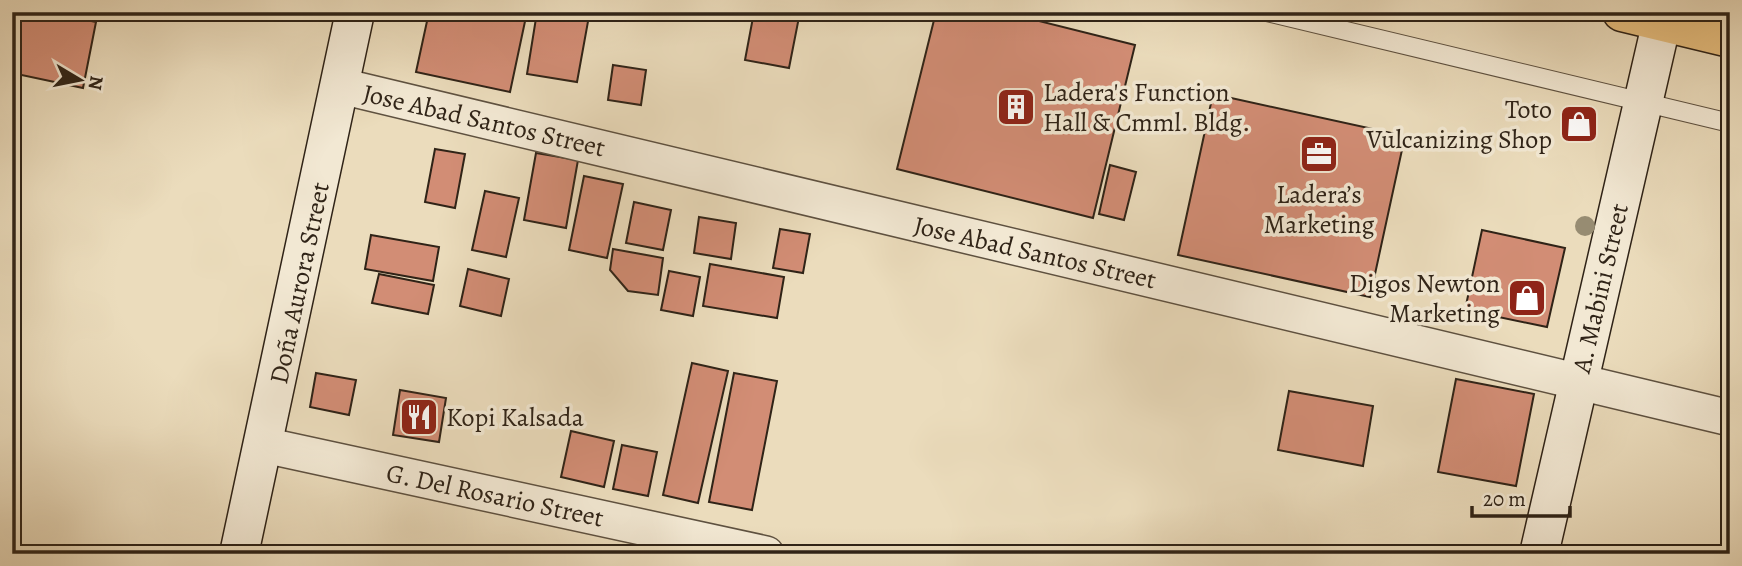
<svg xmlns="http://www.w3.org/2000/svg" width="1742" height="566" font-family="Alegreya,serif">
<style>
.building{fill:#d28d75;stroke:#2f2317;stroke-width:2}
.lines{fill:none;stroke-linecap:round;stroke-linejoin:round}
.lane-casing{stroke:#5e5140;stroke-width:20}
.street-casing{stroke:#5e5140;stroke-width:38}
.secondary-casing{stroke:#2f2317;stroke-width:41}
.primary-casing{stroke:#2f2317;stroke-width:41}
.lane{stroke:#f2e8d3;stroke-width:18}
.street{stroke:#f2e8d3;stroke-width:35}
.secondary{stroke:#f2e8d3;stroke-width:38}
.primary{stroke:#e6be7e;stroke-width:38}
.tree{fill:#978c72}
.labels{text-anchor:middle;stroke-width:7;stroke-linejoin:round;paint-order:stroke}
.poi-label{font-size:26px;fill:#2f2317;stroke:#f2e8d3;text-anchor:start}
.street-label{font-size:26px;fill:#2f2317;stroke:#f2e8d3}
</style>
<rect width="100%" height="100%" fill="#ebdcbc"/>
<filter id="stains"><feTurbulence type="fractalNoise" baseFrequency=".00286" numOctaves="4"/><feColorMatrix values="0 0 0 0 .2 0 0 0 0 .09 0 0 0 0 .02 0 0 0 .5 -.17"/></filter>
<radialGradient id="worn" r=".72"><stop offset=".6" stop-color="#630" stop-opacity="0"/><stop offset="1" stop-color="#630" stop-opacity=".3"/></radialGradient>
<path class="building" d="M 12,12 L 72,12 L 67,16 L 96,22 L 83,88 L 12,73 Z
M 429,12 L 527,12 L 510,92 L 416,72 Z
M 537,12 L 589,16 L 577,82 L 527,74 Z
M 754,12 L 800,12 L 789,68 L 745,60 Z
M 936,12 L 1003,12 L 1135,45 L 1093,218 L 897,169 Z
M 613,65 L 646,70 L 641,105 L 608,100 Z
M 1213,94 L 1405,136 L 1370,297 L 1178,255 Z
M 435,149 L 465,154 L 455,208 L 425,202 Z
M 536,153 L 578,160 L 566,228 L 524,220 Z
M 1110,165 L 1136,172 L 1124,220 L 1099,214 Z
M 584,176 L 623,184 L 607,258 L 569,250 Z
M 485,191 L 519,198 L 506,257 L 472,250 Z
M 634,202 L 671,210 L 663,250 L 626,243 Z
M 699,217 L 736,223 L 731,259 L 694,253 Z
M 780,229 L 810,234 L 803,273 L 773,268 Z
M 1482,230 L 1565,248 L 1547,327 L 1465,310 Z
M 371,235 L 439,247 L 433,281 L 365,269 Z
M 613,249 L 663,258 L 658,295 L 628,291 L 610,270 Z
M 710,264 L 784,277 L 777,318 L 703,306 Z
M 468,269 L 509,279 L 501,316 L 460,306 Z
M 669,271 L 700,277 L 693,316 L 661,310 Z
M 379,274 L 434,285 L 428,314 L 372,303 Z
M 692,363 L 728,371 L 698,503 L 663,495 Z
M 316,373 L 356,380 L 349,415 L 310,407 Z
M 734,373 L 777,381 L 752,510 L 709,502 Z
M 1456,379 L 1534,394 L 1516,486 L 1438,472 Z
M 400,390 L 446,398 L 439,442 L 393,435 Z
M 1289,391 L 1373,406 L 1363,466 L 1278,450 Z
M 571,431 L 614,441 L 604,487 L 561,477 Z
M 622,445 L 657,452 L 648,496 L 613,489 Z"/>
<g class="lines">
<defs>
<path id="lane" d="M 1267,12 L 1730,123"/>
<path id="street" d="M 341,86 L 1730,418
M 264,445 L 766,554"/>
<path id="secondary" d="M 239,554 L 355,12
M 1539,554 L 1664,12"/>
<path id="primary" d="M 1622,12 L 1730,38"/>
</defs>
<use href="#lane" class="lane-casing"/>
<use href="#street" class="street-casing"/>
<use href="#secondary" class="secondary-casing"/>
<use href="#primary" class="primary-casing"/>
<use href="#lane" class="lane"/>
<use href="#street" class="street"/>
<use href="#secondary" class="secondary"/>
<use href="#primary" class="primary"/>
</g>
<circle class="tree" cx="1585" cy="226" r="10"/>
<defs>
<symbol id="building-square" viewBox="-11 -11 22 22"><rect x="-9" y="-9" width="18" height="18" rx="4" fill="#8f2418" stroke="#f2e8d3"/><path d="M-4-6H4V6H1V3H-1V6H-4ZM-2.5-4.3h1.7v1.8h-1.7ZM.8-4.3h1.7v1.8H.8ZM-2.5-1h1.7V.8h-1.7ZM.8-1h1.7V.8H.8Z" fill="#fff"/></symbol>
<symbol id="shop-square" viewBox="-11 -11 22 22"><rect x="-9" y="-9" width="18" height="18" rx="4" fill="#8f2418" stroke="#f2e8d3"/><path d="M-5-2.5h2.3a2.7 3.5 0 0 1 5.4 0H5L5.5 6h-11ZM-1.5-2.5h3a1.5 2.3 0 0 0-3 0Z" fill="#fff"/></symbol>
<symbol id="office-square" viewBox="-11 -11 22 22"><rect x="-9" y="-9" width="18" height="18" rx="4" fill="#8f2418" stroke="#f2e8d3"/><path d="M-6-3h4V-5.5h4V-3h4V5H-6ZM-1-4.5V-3h2v-1.5ZM-6 0V1H6V0Z" fill="#fff"/></symbol>
<symbol id="restaurant-square" viewBox="-11 -11 22 22"><rect x="-9" y="-9" width="18" height="18" rx="4" fill="#8f2418" stroke="#f2e8d3"/><path d="M-5-6h1v4h1v-4h1v4h1v-4h1v5L-1.5 .5V6h-2V.5L-5-1ZM5-6V6H3V1.5H1.5Q1.5-4 5-6Z" fill="#fff"/></symbol>
</defs>
<g fill-rule="evenodd">
<use href="#building-square" x="994" y="85" width="44" height="44"/>
<use href="#shop-square" x="1557" y="102" width="44" height="44"/>
<use href="#office-square" x="1297" y="132" width="44" height="44"/>
<use href="#shop-square" x="1505" y="276" width="44" height="44"/>
<use href="#restaurant-square" x="397" y="395" width="44" height="44"/>
</g>
<g class="labels">
<g class="poi-label">
<text x="1043" y="101">Ladera's Function<tspan x="1043" dy="30">Hall &amp; Cmml. Bldg.</tspan></text>
<text x="1552" y="118" text-anchor="end">Toto<tspan x="1552" dy="30">Vulcanizing Shop</tspan></text>
<text x="1319" y="203" text-anchor="middle">Ladera’s<tspan x="1319" dy="30">Marketing</tspan></text>
<text x="1500" y="292" text-anchor="end">Digos Newton<tspan x="1500" dy="30">Marketing</tspan></text>
<text x="446" y="426">Kopi Kalsada</text>
</g>
<g class="street-label">
<text transform="translate(484 120) rotate(13)" y="9">Jose Abad Santos Street</text>
<text transform="translate(1035 252) rotate(13)" y="9">Jose Abad Santos Street</text>
<text transform="translate(299 283) rotate(-78)" y="9">Doña Aurora Street</text>
<text transform="translate(1600 288) rotate(-77)" y="9">A. Mabini Street</text>
<text transform="translate(495 495) rotate(12)" y="9">G. Del Rosario Street</text>
</g>
</g>
<rect width="1742" height="566" fill="none" stroke="#ebdcbc" stroke-width="42"/>
<rect x="14" y="14" width="1714" height="538" fill="none" stroke="#2f2317" stroke-width="3.5"/>
<rect x="21" y="21" width="1700" height="524" fill="none" stroke="#2f2317" stroke-width="2"/>
<g transform="translate(80 80) rotate(100)" stroke="#f2e8d3" stroke-width="5" paint-order="stroke">
<path d="M0-5L12 26L0 18L-12 26Z" fill="#2f2317"/>
<text y="-10" font-size="19" font-weight="bold" text-anchor="middle" fill="#2f2317">N</text>
</g>
<path d="M1472 506v10h98v-10" fill="none" stroke="#2f2317" stroke-width="3.5"/>
<text x="1483" y="506" font-size="21" fill="#2f2317" stroke="#f2e8d3" stroke-width="5" paint-order="stroke">20 m</text>
<rect width="100%" height="100%" filter="url(#stains)"/>
<rect width="100%" height="100%" fill="url(#worn)"/>
</svg>
